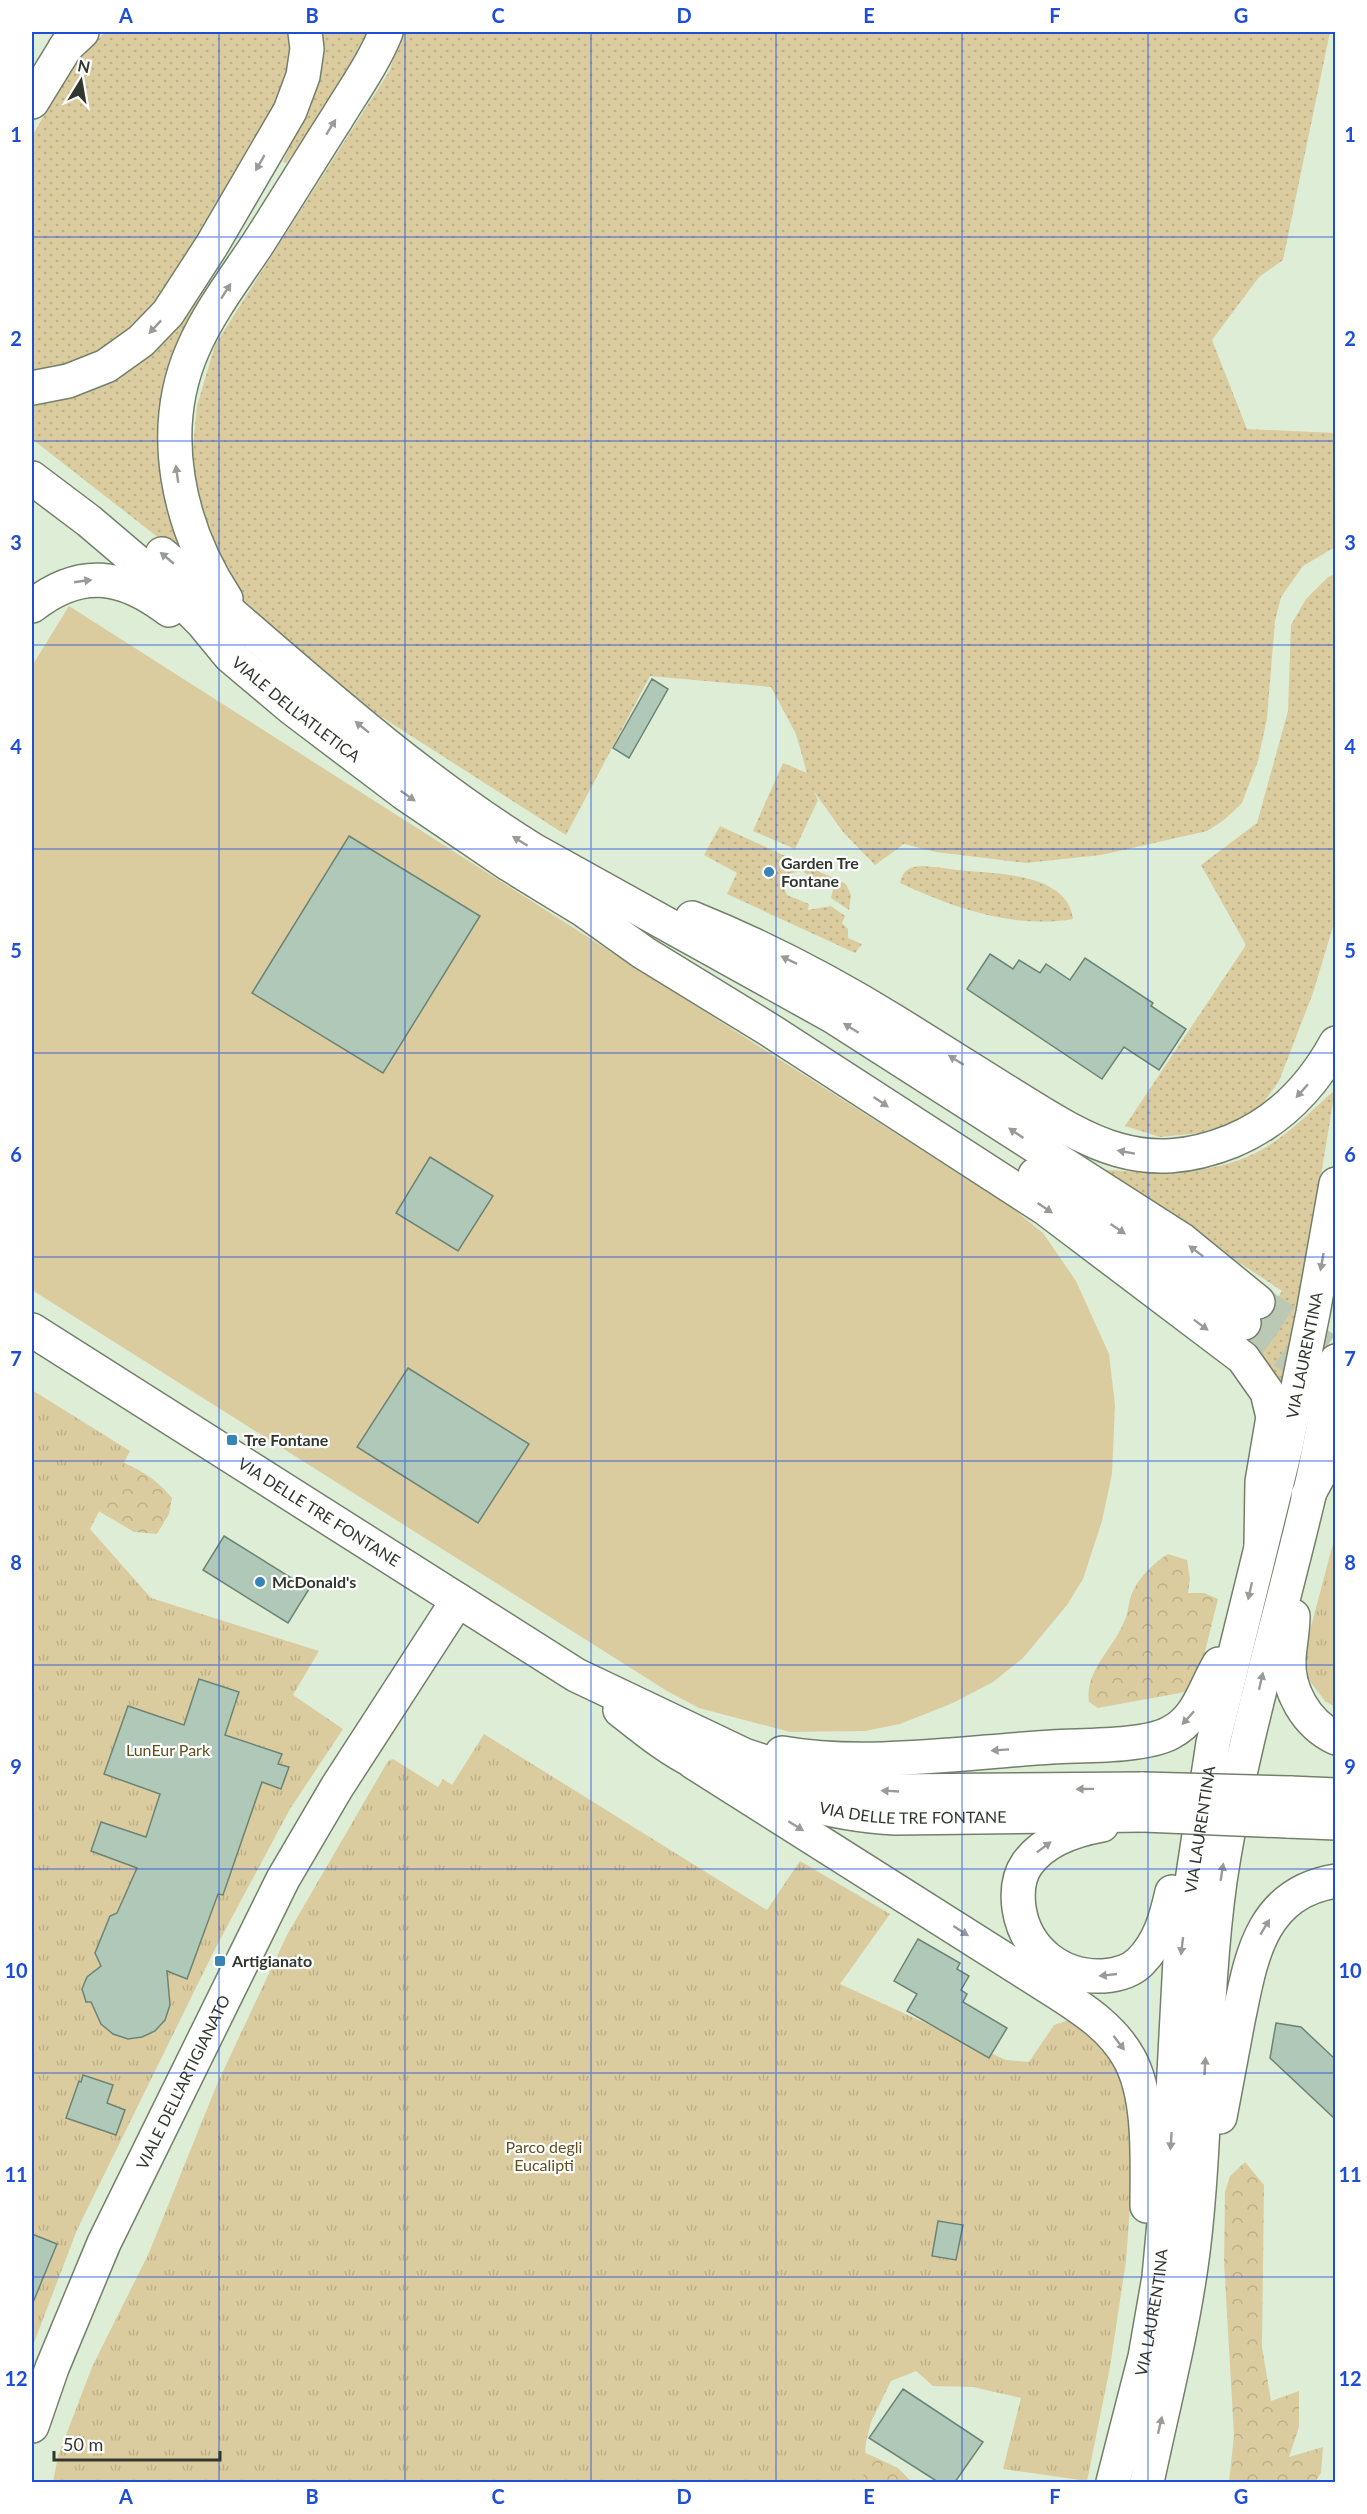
<svg xmlns="http://www.w3.org/2000/svg" width="1367" height="2514" font-family="Lato,sans-serif">
<style>
.grass{fill:url(#grass-dots)}
.forest{fill:url(#forest-crowns)}
.park{fill:url(#park-tufts)}
.pitch{fill:#dbcc9f}
.building{fill:#afc8b7;stroke:#6d8475;stroke-width:1.5}
.lines{fill:none;stroke-linecap:round;stroke-linejoin:round}
.highway-tunnel{stroke:#bbc9b4;stroke-width:33;stroke-dasharray:33 16;stroke-linecap:butt}
.secondary-casing{stroke:#72806a;stroke-width:36}
.primary-casing{stroke:#72806a;stroke-width:36}
.highway-casing{stroke:#72806a;stroke-width:36}
.secondary{stroke:#fff;stroke-width:33}
.primary{stroke:#fff;stroke-width:33}
.highway{stroke:#fff;stroke-width:33}
.secondary-bridge-casing{stroke:#72806a;stroke-width:36;stroke-linecap:butt}
.secondary-bridge{stroke:#fff;stroke-width:33}
.oneway{fill:#989b96}
.grid{fill:none;stroke:#1d4ed8;stroke-width:1.5;stroke-opacity:0.55}
.poi-dot{fill:#3784b6;stroke:#fff;stroke-width:2}
.labels{text-anchor:middle;stroke-width:4.5;stroke-linejoin:round;paint-order:stroke}
.street-label{font-size:16px;fill:#31372e;stroke:#fff}
.poi-label{font-size:16px;font-weight:bold;fill:#31372e;stroke:#fff;text-anchor:start}
.park-label{font-size:16px;fill:#60501d;stroke:#fff}
.neatline{fill:none;stroke:#1d4ed8;stroke-width:2}
.grid-label{font-size:20px;text-anchor:middle;font-weight:bold;fill:#1d4ed8}
</style>
<defs>
<pattern id="grass-dots" width="8" height="8" patternUnits="userSpaceOnUse" patternTransform="scale(1.5)"><rect width="8" height="8" fill="#dbcc9f"/><path d="M2 2h.1M6 6h.1" fill="none" stroke="#bcb089" stroke-width="1.8" stroke-linecap="round"/></pattern>
<pattern id="forest-crowns" width="20" height="18" patternUnits="userSpaceOnUse" patternTransform="scale(1.5)"><rect width="20" height="18" fill="#dbcc9f"/><path d="M2 6a3 3 0 1 1 6 0M12 15a3 3 0 1 1 6 0" fill="none" stroke="#bcb089"/></pattern>
<pattern id="park-tufts" width="24" height="20" patternUnits="userSpaceOnUse" patternTransform="scale(1.5)"><rect width="24" height="20" fill="#dbcc9f"/><path d="M3 7l-1-3M5 7V3M7 7l1-3M15 17l-1-3M17 17v-4M19 17l1-3" fill="none" stroke="#bcb089"/></pattern>
</defs>
<rect width="100%" height="100%" fill="#deedd6"/>
<path class="grass" d="M 105,32 L 294,32 L 290,77 L 240,176 L 142,322 L 89,359 L 32,374 L 32,136 L 73,67 Z
M 320,32 L 374,32 L 349,76 L 286,163 L 283,162 L 304,114 Z
M 400,32 L 1330,32 L 1283,260 L 1259,277 L 1212,340 L 1247,429 L 1335,433 L 1335,547 L 1303,566 L 1281,597 L 1275,621 L 1267,718 L 1258,761 L 1242,803 L 1224,820 L 1207,831 L 1101,855 L 1026,863 L 936,852 L 904,844 L 875,865 L 843,832 L 813,790 L 818,800 L 795,849 L 753,831 L 783,763 L 807,773 L 796,734 L 771,687 L 650,676 L 566,835 L 330,684 L 252,613 L 215,562 L 194,490 L 193,447 L 197,406 L 215,345 L 390,70 Z
M 216,277 L 182,349 L 196,567 L 32,439 L 32,404 C 48,401 66,399 82,394 C 141,372 180,326 216,277 Z
M 1335,574 L 1335,920 L 1313,993 L 1279,1081 L 1258,1110 L 1234,1122 L 1201,1133 L 1160,1137 L 1125,1126 L 1246,945 L 1201,865 L 1257,823 L 1288,711 L 1291,625 L 1306,599 L 1328,577 Z
M 720,826 L 846,884 L 851,895 L 849,910 L 831,898 L 833,890 L 830,884 L 813,879 L 802,871 L 788,874 L 783,886 L 787,895 L 809,904 L 808,910 L 831,906 L 845,916 L 842,923 L 848,929 L 848,938 L 862,944 L 855,953 L 727,894 L 737,873 L 704,855 Z
M 923,866 C 938,867 953,870 969,871 C 1002,874 1068,875 1073,919 C 1012,929 954,908 900,883 C 904,869 909,867 923,866 Z
M 1335,1090 L 1300,1303 L 1280,1406 L 1245,1348 L 1282,1291 L 1098,1169 C 1156,1174 1216,1178 1268,1146 C 1291,1132 1314,1108 1335,1090 Z"/>
<path class="forest" d="M 114,1459 C 138,1468 156,1478 172,1498 L 169,1514 L 157,1534 L 134,1532 L 85,1503 Z
M 1168,1554 L 1187,1560 L 1190,1579 L 1188,1593 L 1204,1593 L 1218,1599 L 1200,1672 L 1185,1692 L 1098,1708 L 1089,1702 C 1084,1672 1113,1649 1124,1622 C 1129,1613 1128,1600 1133,1591 C 1140,1576 1155,1562 1168,1554 Z
M 1245,2162 L 1264,2185 L 1262,2347 L 1271,2401 L 1299,2391 L 1299,2427 L 1289,2457 L 1323,2447 L 1321,2473 L 1315,2482 L 1229,2482 L 1234,2435 L 1224,2262 L 1225,2192 L 1230,2176 Z
M 836,2439 L 898,2468 L 911,2481 L 769,2482 Z"/>
<path class="park" d="M 32,1390 L 130,1451 L 90,1529 L 151,1598 L 319,1651 L 293,1695 L 343,1729 L 290,1809 L 214,1951 L 77,2230 L 32,2348 Z
M 1335,1536 L 1335,1707 L 1325,1701 L 1309,1680 L 1305,1649 Z
M 484,1734 L 767,1910 L 800,1861 L 890,1914 L 840,1984 L 1006,2060 L 1029,2062 L 1054,2025 L 1069,2020 L 1094,2040 L 1116,2065 L 1128,2111 L 1134,2155 L 1126,2261 L 1110,2367 L 1087,2481 L 1003,2469 L 1021,2398 L 973,2387 L 933,2386 L 916,2371 L 891,2381 L 871,2422 L 866,2442 L 863,2482 L 53,2482 L 58,2456 L 92,2367 L 148,2255 L 218,2082 L 287,1935 L 388,1761 L 393,1759 L 438,1787 L 443,1779 L 452,1785 Z"/>
<path class="pitch" d="M 69,606 L 1011,1207 L 1043,1233 L 1076,1281 L 1109,1354 L 1115,1405 L 1112,1474 L 1102,1521 L 1083,1579 L 1067,1605 L 1023,1658 L 993,1682 L 953,1703 L 900,1724 L 865,1731 L 790,1732 L 699,1708 L 667,1691 L 32,1290 L 32,666 Z"/>
<path class="building" d="M 652,679 L 668,689 L 629,758 L 613,748 Z
M 349,836 L 480,916 L 383,1073 L 252,993 Z
M 990,954 L 1013,969 L 1019,960 L 1040,973 L 1046,964 L 1070,980 L 1085,958 L 1153,1003 L 1151,1006 L 1186,1029 L 1159,1070 L 1124,1047 L 1102,1079 L 967,989 Z
M 430,1157 L 493,1196 L 458,1251 L 396,1213 Z
M 408,1368 L 529,1444 L 478,1523 L 357,1447 Z
M 224,1536 L 309,1589 L 288,1623 L 203,1570 Z
M 199,1679 L 239,1692 L 225,1735 L 282,1754 L 278,1764 L 289,1767 L 281,1789 L 262,1782 L 223,1895 L 218,1894 L 187,1979 L 167,1971 L 170,2005 L 165,2020 L 155,2031 L 142,2037 L 128,2039 L 113,2034 L 101,2024 L 91,2002 L 86,2002 L 82,1989 L 87,1977 L 101,1966 L 95,1953 L 110,1916 L 117,1913 L 137,1868 L 91,1851 L 101,1822 L 146,1837 L 160,1794 L 104,1774 L 128,1706 L 184,1725 Z
M 918,1939 L 960,1963 L 957,1969 L 969,1976 L 961,1990 L 967,1994 L 963,2002 L 1007,2028 L 989,2058 L 907,2011 L 917,1994 L 894,1981 Z
M 1276,2023 L 1301,2027 L 1335,2059 L 1335,2119 L 1270,2058 Z
M 83,2075 L 113,2085 L 107,2103 L 125,2110 L 116,2135 L 66,2118 L 79,2081 L 81,2082 Z
M 938,2221 L 963,2225 L 956,2260 L 932,2256 Z
M 32,2234 L 57,2244 L 32,2305 Z
M 903,2389 L 983,2442 L 955,2482 L 938,2482 L 869,2438 Z"/>
<g class="lines">
<path class="highway-tunnel" d="M 1258,1302 L 1336,1356
M 1244,1323 L 1325,1382"/>
<defs>
<g id="secondary">
<path id="s1" d="M 32,1330 L 576,1675 L 744,1755 L 825,1782 L 884,1791 L 1143,1789"/>
<path d="M 1293,1616 C 1293,1630 1290,1644 1289,1658 C 1287,1690 1306,1724 1336,1738"/>
<path id="s2" d="M 620,1710 C 643,1728 668,1749 695,1762 C 756,1792 828,1815 896,1818 L 1144,1815"/>
<path d="M 782,1753 C 866,1768 967,1752 1052,1747 C 1083,1745 1143,1747 1170,1733 C 1198,1719 1204,1689 1219,1664"/>
<path d="M 693,1762 L 1058,1993 C 1086,2011 1113,2029 1129,2058 C 1151,2097 1147,2162 1147,2206"/>
<path d="M 1290,1793 L 1336,1795"/>
<path d="M 1287,1821 L 1336,1823"/>
<path d="M 1102,1825 C 1074,1830 1044,1840 1027,1864 C 1018,1877 1017,1893 1019,1908 C 1025,1950 1061,1978 1103,1976 C 1117,1975 1130,1972 1140,1962 C 1160,1942 1166,1918 1172,1892"/>
<path d="M 1220,2117 C 1226,2085 1232,2053 1238,2021 C 1251,1958 1260,1893 1336,1881"/>
<path id="s3" d="M 32,2426 L 52,2368 L 104,2243 L 283,1879 L 337,1787 L 458,1600"/>
<path id="s4" d="M 1113,2482 L 1145,2357 L 1159,2277 L 1169,2168 L 1180,1960 L 1213,1743 L 1286,1446 L 1313,1313 L 1336,1184"/>
<path d="M 1147,2482 C 1163,2406 1183,2330 1193,2252 C 1208,2129 1203,2004 1220,1881 C 1241,1742 1283,1610 1314,1474 C 1322,1436 1328,1399 1336,1361"/>
</g>
<path id="primary" d="M 32,102 L 75,32"/>
<g id="highway">
<path d="M 65,48 L 82,32"/>
<path d="M 32,388 L 68,381 L 106,366 L 141,341 L 168,313 L 212,245 L 290,111 L 303,76 L 307,49 L 305,32"/>
<path id="s5" d="M 32,478 L 89,521 L 169,589 L 202,622 L 230,656 L 293,709 L 404,793 L 510,865 L 585,911 L 644,953 L 768,1029 L 1046,1209 L 1243,1358 L 1267,1392 L 1273,1417 L 1262,1482 L 1261,1546"/>
<path d="M 162,554 C 284,657 399,767 535,851 L 834,1017 L 1182,1240 L 1258,1302"/>
<path d="M 226,599 C 178,526 157,431 193,349 C 209,312 235,278 257,245 C 284,203 310,160 337,118 C 354,90 374,62 386,32"/>
<path d="M 32,606 C 80,568 122,574 169,610"/>
<path d="M 692,918 C 764,947 829,981 894,1021 C 933,1045 971,1069 1009,1093 C 1086,1141 1140,1178 1232,1141 C 1278,1122 1312,1087 1336,1043"/>
<path d="M 1035,1175 L 1170,1264 L 1244,1323"/>
<path d="M 1308,1495 L 1336,1444"/>
</g>
</defs>
<use href="#secondary" class="secondary-casing"/>
<use href="#primary" class="primary-casing"/>
<use href="#highway" class="highway-casing"/>
<use href="#secondary" class="secondary"/>
<use href="#primary" class="primary"/>
<use href="#highway" class="highway"/>
<defs>
<path id="secondary-bridge" d="M 1143,1789 L 1290,1793
M 1144,1815 L 1287,1821"/>
</defs>
<use href="#secondary-bridge" class="secondary-bridge-casing"/>
<use href="#secondary-bridge" class="secondary-bridge"/>
</g>
<defs><path id="oneway-solid" d="M-6-.8H1V-3.2L6.5 0L1 3.2V.8H-6Z" transform="scale(1.5)"/></defs>
<g class="oneway">
<use href="#oneway-solid" transform="translate(331 127) rotate(-58)"/>
<use href="#oneway-solid" transform="translate(260 163) rotate(120)"/>
<use href="#oneway-solid" transform="translate(226 291) rotate(-57)"/>
<use href="#oneway-solid" transform="translate(155 327) rotate(133)"/>
<use href="#oneway-solid" transform="translate(177 474) rotate(-98)"/>
<use href="#oneway-solid" transform="translate(167 558) rotate(-140)"/>
<use href="#oneway-solid" transform="translate(83 581) rotate(-8)"/>
<use href="#oneway-solid" transform="translate(362 727) rotate(-141)"/>
<use href="#oneway-solid" transform="translate(408 796) rotate(35)"/>
<use href="#oneway-solid" transform="translate(520 841) rotate(-148)"/>
<use href="#oneway-solid" transform="translate(789 960) rotate(-154)"/>
<use href="#oneway-solid" transform="translate(851 1028) rotate(-148)"/>
<use href="#oneway-solid" transform="translate(956 1060) rotate(-148)"/>
<use href="#oneway-solid" transform="translate(1302 1091) rotate(132)"/>
<use href="#oneway-solid" transform="translate(881 1102) rotate(34)"/>
<use href="#oneway-solid" transform="translate(1016 1133) rotate(-146)"/>
<use href="#oneway-solid" transform="translate(1126 1152) rotate(-170)"/>
<use href="#oneway-solid" transform="translate(1045 1208) rotate(34)"/>
<use href="#oneway-solid" transform="translate(1118 1229) rotate(34)"/>
<use href="#oneway-solid" transform="translate(1196 1251) rotate(-143)"/>
<use href="#oneway-solid" transform="translate(1322 1262) rotate(100)"/>
<use href="#oneway-solid" transform="translate(1201 1325) rotate(37)"/>
<use href="#oneway-solid" transform="translate(1250 1591) rotate(103)"/>
<use href="#oneway-solid" transform="translate(1261 1681) rotate(-77)"/>
<use href="#oneway-solid" transform="translate(1188 1718) rotate(132)"/>
<use href="#oneway-solid" transform="translate(1000 1750) rotate(176)"/>
<use href="#oneway-solid" transform="translate(1085 1789) rotate(179)"/>
<use href="#oneway-solid" transform="translate(890 1791) rotate(-177)"/>
<use href="#oneway-solid" transform="translate(796 1826) rotate(32)"/>
<use href="#oneway-solid" transform="translate(1044 1847) rotate(-37)"/>
<use href="#oneway-solid" transform="translate(1222 1872) rotate(-81)"/>
<use href="#oneway-solid" transform="translate(1265 1927) rotate(-59)"/>
<use href="#oneway-solid" transform="translate(961 1931) rotate(33)"/>
<use href="#oneway-solid" transform="translate(1182 1946) rotate(97)"/>
<use href="#oneway-solid" transform="translate(1108 1975) rotate(174)"/>
<use href="#oneway-solid" transform="translate(1119 2043) rotate(53)"/>
<use href="#oneway-solid" transform="translate(1205 2066) rotate(-87)"/>
<use href="#oneway-solid" transform="translate(1171 2141) rotate(94)"/>
<use href="#oneway-solid" transform="translate(1160 2425) rotate(-77)"/>
</g>
<path class="grid" d="M 219,32 L 219,2482M 405,32 L 405,2482M 591,32 L 591,2482M 776,32 L 776,2482M 962,32 L 962,2482M 1148,32 L 1148,2482M 32,237 L 1336,237M 32,441 L 1336,441M 32,645 L 1336,645M 32,849 L 1336,849M 32,1053 L 1336,1053M 32,1257 L 1336,1257M 32,1461 L 1336,1461M 32,1665 L 1336,1665M 32,1869 L 1336,1869M 32,2073 L 1336,2073M 32,2277 L 1336,2277"/>
<g class="poi-dot">
<circle cx="769" cy="872" r="6"/>
<rect x="226" y="1434" width="12" height="12" rx="3"/>
<circle cx="260" cy="1582" r="6"/>
<rect x="214" y="1955" width="12" height="12" rx="3"/>
</g>
<g class="labels">
<g class="street-label">
<text dy="6" stroke="none"><textPath href="#s5" startOffset="352">VIALE DELL'ATLETICA</textPath></text>
<text dy="6" stroke="none"><textPath href="#s4" startOffset="1146">VIA LAURENTINA</textPath></text>
<text dy="6" stroke="none"><textPath href="#s1" startOffset="340">VIA DELLE TRE FONTANE</textPath></text>
<text dy="6" stroke="none"><textPath href="#s2" startOffset="318">VIA DELLE TRE FONTANE</textPath></text>
<text dy="6" stroke="none"><textPath href="#s4" startOffset="660">VIA LAURENTINA</textPath></text>
<text dy="6" stroke="none"><textPath href="#s3" startOffset="376">VIALE DELL'ARTIGIANATO</textPath></text>
<text dy="6" stroke="none"><textPath href="#s4" startOffset="174">VIA LAURENTINA</textPath></text>
</g>
<g class="poi-label">
<text x="781" y="869">Garden Tre<tspan x="781" dy="18">Fontane</tspan></text>
<text x="244" y="1446">Tre Fontane</text>
<text x="272" y="1588">McDonald's</text>
<text x="232" y="1967">Artigianato</text>
</g>
<g class="park-label">
<text x="168" y="1756">LunEur Park</text>
<text x="544" y="2153">Parco degli<tspan x="544" dy="18">Eucalipti</tspan></text>
</g>
</g>
<rect width="1367" height="2514" fill="none" stroke="#ffffff" stroke-width="66"/>
<g transform="translate(81 81) rotate(11)" stroke="#ffffff" stroke-width="4.5" paint-order="stroke">
<path d="M0-4.5L10 22L0 15L-10 22Z" fill="#31372e"/>
<text y="-9" font-size="16" font-weight="bold" text-anchor="middle" fill="#31372e">N</text>
</g>
<path d="M54 2451v9h166v-9" fill="none" stroke="#31372e" stroke-width="3"/>
<text x="63" y="2451" font-size="18" fill="#31372e" stroke="#ffffff" stroke-width="4.5" paint-order="stroke">50 m</text>
<rect x="33" y="33" width="1301" height="2448" class="neatline"/>
<g class="grid-label">
<text x="126" y="23">A</text>
<text x="312" y="23">B</text>
<text x="498" y="23">C</text>
<text x="684" y="23">D</text>
<text x="869" y="23">E</text>
<text x="1055" y="23">F</text>
<text x="1241" y="23">G</text>
<text x="16" y="142">1</text>
<text x="1350" y="142">1</text>
<text x="16" y="346">2</text>
<text x="1350" y="346">2</text>
<text x="16" y="550">3</text>
<text x="1350" y="550">3</text>
<text x="16" y="754">4</text>
<text x="1350" y="754">4</text>
<text x="16" y="958">5</text>
<text x="1350" y="958">5</text>
<text x="16" y="1162">6</text>
<text x="1350" y="1162">6</text>
<text x="16" y="1366">7</text>
<text x="1350" y="1366">7</text>
<text x="16" y="1570">8</text>
<text x="1350" y="1570">8</text>
<text x="16" y="1774">9</text>
<text x="1350" y="1774">9</text>
<text x="16" y="1978">10</text>
<text x="1350" y="1978">10</text>
<text x="16" y="2182">11</text>
<text x="1350" y="2182">11</text>
<text x="16" y="2386">12</text>
<text x="1350" y="2386">12</text>
<text x="126" y="2504">A</text>
<text x="312" y="2504">B</text>
<text x="498" y="2504">C</text>
<text x="684" y="2504">D</text>
<text x="869" y="2504">E</text>
<text x="1055" y="2504">F</text>
<text x="1241" y="2504">G</text>
</g>
</svg>
